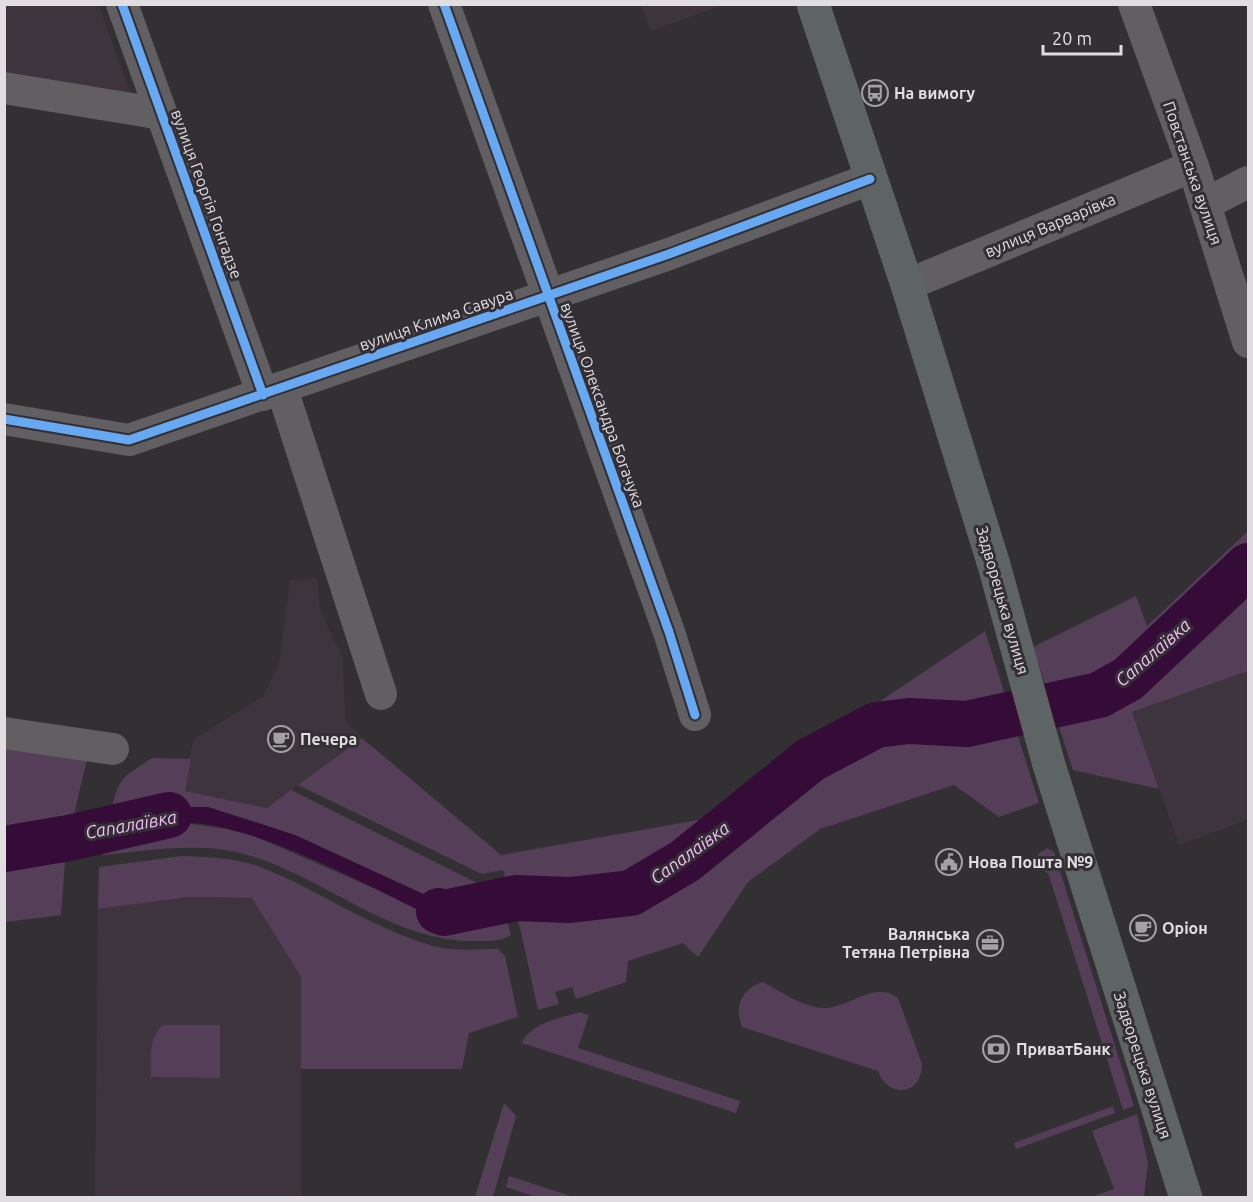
<svg xmlns="http://www.w3.org/2000/svg" width="1253" height="1202" font-family="Ubuntu,sans-serif">
<style>
.built{fill:#3d343d}
.green{fill:#553e57}
.water{fill:#350c38}
.lines{fill:none;stroke-linecap:round;stroke-linejoin:round}
.river{stroke:#350c38;stroke-width:46}
.minor{stroke:#615f61;stroke-width:32}
.major{stroke:#5e6463;stroke-width:33}
.cycleway-casing{stroke:#332f34;stroke-width:13}
.cycleway{stroke:#66a8f1;stroke-width:9}
.labels{text-anchor:middle;stroke-width:6;stroke-linejoin:round;paint-order:stroke}
.poi-label{font-size:16px;font-weight:bold;fill:#e1dee1;stroke:#332f34;text-anchor:start}
.street-label{font-size:16px;fill:#e1dee1;stroke:#332f34}
.water-label{font-size:18px;font-style:italic;fill:#f4bcf8;stroke:#332f34}
</style>
<rect width="100%" height="100%" fill="#323033"/>
<path class="built" d="M 4,5 L 99,5 L 131,95 L 5,73 Z
M 641,5 L 641,4 L 724,5 L 651,31 Z
M 317,578 L 320,610 L 343,658 L 345,719 L 362,738 L 267,808 L 184,791 L 193,740 L 263,696 L 280,660 L 290,581 Z
M 1248,671 L 1248,820 L 1179,845 L 1132,712 Z
M 189,897 L 252,898 L 301,977 L 301,1197 L 95,1198 L 98,909 Z"/>
<path class="green" d="M 1248,531 L 1248,671 L 1132,712 L 1159,789 L 1073,770 L 1033,647 L 1136,596 L 1147,626 Z
M 985,631 L 1039,803 L 999,817 L 954,785 L 820,829 L 748,882 L 698,957 L 683,943 L 628,961 L 626,982 L 576,999 L 572,987 L 555,992 L 559,1004 L 538,1010 L 521,932 L 503,870 L 482,874 L 298,785 L 362,738 L 501,855 L 704,819 Z
M 5,746 L 88,755 L 66,849 L 61,915 L 5,922 Z
M 152,758 L 191,759 L 185,791 L 267,808 L 291,790 L 481,885 L 497,884 L 499,893 L 463,901 L 434,899 L 295,835 L 208,807 L 173,807 L 111,815 C 117,778 122,778 152,758 Z
M 176,822 L 235,830 L 254,836 L 454,923 L 503,908 L 511,935 C 499,942 490,941 476,941 C 383,942 314,865 226,850 C 186,844 143,851 103,855 L 106,837 L 155,823 Z
M 1047,848 L 1054,852 L 1134,1106 L 1123,1110 L 1051,882 L 1048,873 L 1041,870 L 1038,854 Z
M 182,856 C 209,857 238,858 263,868 C 320,891 370,927 430,945 C 451,952 476,949 498,949 L 505,956 L 518,1017 L 469,1033 L 462,1069 L 301,1069 L 301,977 L 252,898 L 189,897 L 98,909 L 99,867 Z
M 763,982 C 782,992 805,1009 827,1008 C 852,1006 874,981 898,998 L 922,1064 C 922,1096 888,1099 878,1071 L 742,1027 C 734,1006 741,989 763,982 Z
M 580,1012 L 589,1015 L 578,1048 L 740,1101 L 736,1113 L 522,1043 C 530,1023 561,1018 580,1012 Z
M 163,1025 L 220,1025 L 220,1078 L 151,1077 C 151,1058 148,1039 163,1025 Z
M 504,1103 L 516,1116 L 493,1197 L 475,1197 Z
M 1113,1106 L 1115,1113 L 1016,1149 L 1014,1143 Z
M 1137,1114 L 1148,1163 L 1144,1197 L 1091,1197 L 1114,1189 L 1092,1131 Z
M 509,1176 L 574,1197 L 536,1197 L 506,1187 Z"/>
<path class="water" d="M 173,807 L 208,807 L 295,835 L 434,899 L 463,901 L 499,893 L 503,908 L 454,923 L 439,920 C 364,885 256,821 173,822 C 150,823 128,831 106,837 L 111,815 Z
M 71,828 L 66,849 L 5,858 L 5,839 Z"/>
<g class="lines">
<path class="river" d="M 4,849 L 69,838 L 169,815
M 439,911 L 444,913 L 516,898 L 570,900 L 631,893 L 685,861 L 810,760 L 876,725 L 909,721 L 967,724 L 1099,695 L 1128,679 L 1248,566"/>
<path class="minor" d="M 122,4 L 263,395
M 444,4 L 669,632 L 695,715
M 1134,4 L 1193,166 L 1248,342
M 4,88 L 162,114
M 1205,204 L 1248,182
M 907,285 L 1193,166
M 282,389 L 381,694
M 4,419 L 129,440 L 669,254 L 870,179
M 4,733 L 113,749"/>
<path class="major" d="M 813,4 L 907,285 L 994,565 L 1049,765 L 1186,1198"/>
<defs>
<path id="cycleway" d="M 122,4 L 263,395
M 444,4 L 669,632 L 695,715
M 4,419 L 129,440 L 669,254 L 870,179"/>
</defs>
<use href="#cycleway" class="cycleway-casing"/>
<use href="#cycleway" class="cycleway"/>
</g>
<defs>
<symbol id="bus-ring" viewBox="-11 -11 22 22"><circle r="9.5" fill="#332f34" stroke="#a4a1a4" stroke-width="1.5"/><path d="M-5-6H5V4H4V6H2V4H-2V6H-4V4H-5ZM-3.5-4V0h7V-4ZM-3.5 1.2v1.5H-2V1.2ZM2 1.2v1.5H3.5V1.2Z" fill="#a4a1a4"/></symbol>
<symbol id="cafe-ring" viewBox="-11 -11 22 22"><circle r="9.5" fill="#332f34" stroke="#a4a1a4" stroke-width="1.5"/><path d="M-5.5-4.5H6V0H3Q3 3.5 0 3.5H-2.5Q-5.5 3.5-5.5 0ZM3-3.2v2h1.7v-2ZM-6 4.5H4V6H-6Z" fill="#a4a1a4"/></symbol>
<symbol id="civic-ring" viewBox="-11 -11 22 22"><circle r="9.5" fill="#332f34" stroke="#a4a1a4" stroke-width="1.5"/><path d="M-.6-6.5H3V-4.5H.6V-3L4-1V1h2V6H-6V1h2V-1L-.6-3ZM-1.2 2.5V6h2.4V2.5Z" fill="#a4a1a4"/></symbol>
<symbol id="office-ring" viewBox="-11 -11 22 22"><circle r="9.5" fill="#332f34" stroke="#a4a1a4" stroke-width="1.5"/><path d="M-6-3h4V-5.5h4V-3h4V5H-6ZM-1-4.5V-3h2v-1.5ZM-6 0V1H6V0Z" fill="#a4a1a4"/></symbol>
<symbol id="bank-ring" viewBox="-11 -11 22 22"><circle r="9.5" fill="#332f34" stroke="#a4a1a4" stroke-width="1.5"/><path d="M-6-4H6V4H-6ZM0-2.3a2.3 2.3 0 1 0 0 4.6a2.3 2.3 0 1 0 0-4.6Z" fill="#a4a1a4"/></symbol>
</defs>
<g fill-rule="evenodd">
<use href="#bus-ring" x="860" y="78" width="30" height="30"/>
<use href="#cafe-ring" x="266" y="724" width="30" height="30"/>
<use href="#civic-ring" x="934" y="847" width="30" height="30"/>
<use href="#cafe-ring" x="1128" y="913" width="30" height="30"/>
<use href="#office-ring" x="975" y="928" width="30" height="30"/>
<use href="#bank-ring" x="981" y="1034" width="30" height="30"/>
</g>
<g class="labels">
<g class="poi-label">
<text x="894" y="99">На вимогу</text>
<text x="300" y="745">Печера</text>
<text x="968" y="868">Нова Пошта №9</text>
<text x="1162" y="934">Оріон</text>
<text x="970" y="940" text-anchor="end">Валянська<tspan x="970" dy="18">Тетяна Петрівна</tspan></text>
<text x="1016" y="1055">ПриватБанк</text>
</g>
<g class="street-label">
<text transform="translate(1193 173) rotate(71)" y="6">Повстанська вулиця</text>
<text transform="translate(207 194) rotate(70)" y="6">вулиця Георгія Гонгадзе</text>
<text transform="translate(1050 225) rotate(-23)" y="6">вулиця Варварівка</text>
<text transform="translate(436 319) rotate(-19)" y="6">вулиця Клима Савура</text>
<text transform="translate(603 405) rotate(70)" y="6">вулиця Олександра Богачука</text>
<text transform="translate(1003 600) rotate(74)" y="6">Задворецька вулиця</text>
<text transform="translate(1143 1065) rotate(72)" y="6">Задворецька вулиця</text>
</g>
<g class="water-label">
<text transform="translate(1153 653) rotate(-41)" y="6">Сапалаївка</text>
<text transform="translate(131 825) rotate(-10)" y="6">Сапалаївка</text>
<text transform="translate(690 853) rotate(-36)" y="6">Сапалаївка</text>
</g>
</g>
<rect width="1253" height="1202" fill="none" stroke="#e1dee1" stroke-width="12"/>
<path d="M1043 45v9h78v-9" fill="none" stroke="#e1dee1" stroke-width="3"/>
<text x="1052" y="45" font-size="18" fill="#e1dee1" stroke="#332f34" stroke-width="4.5" paint-order="stroke">20 m</text>
</svg>
